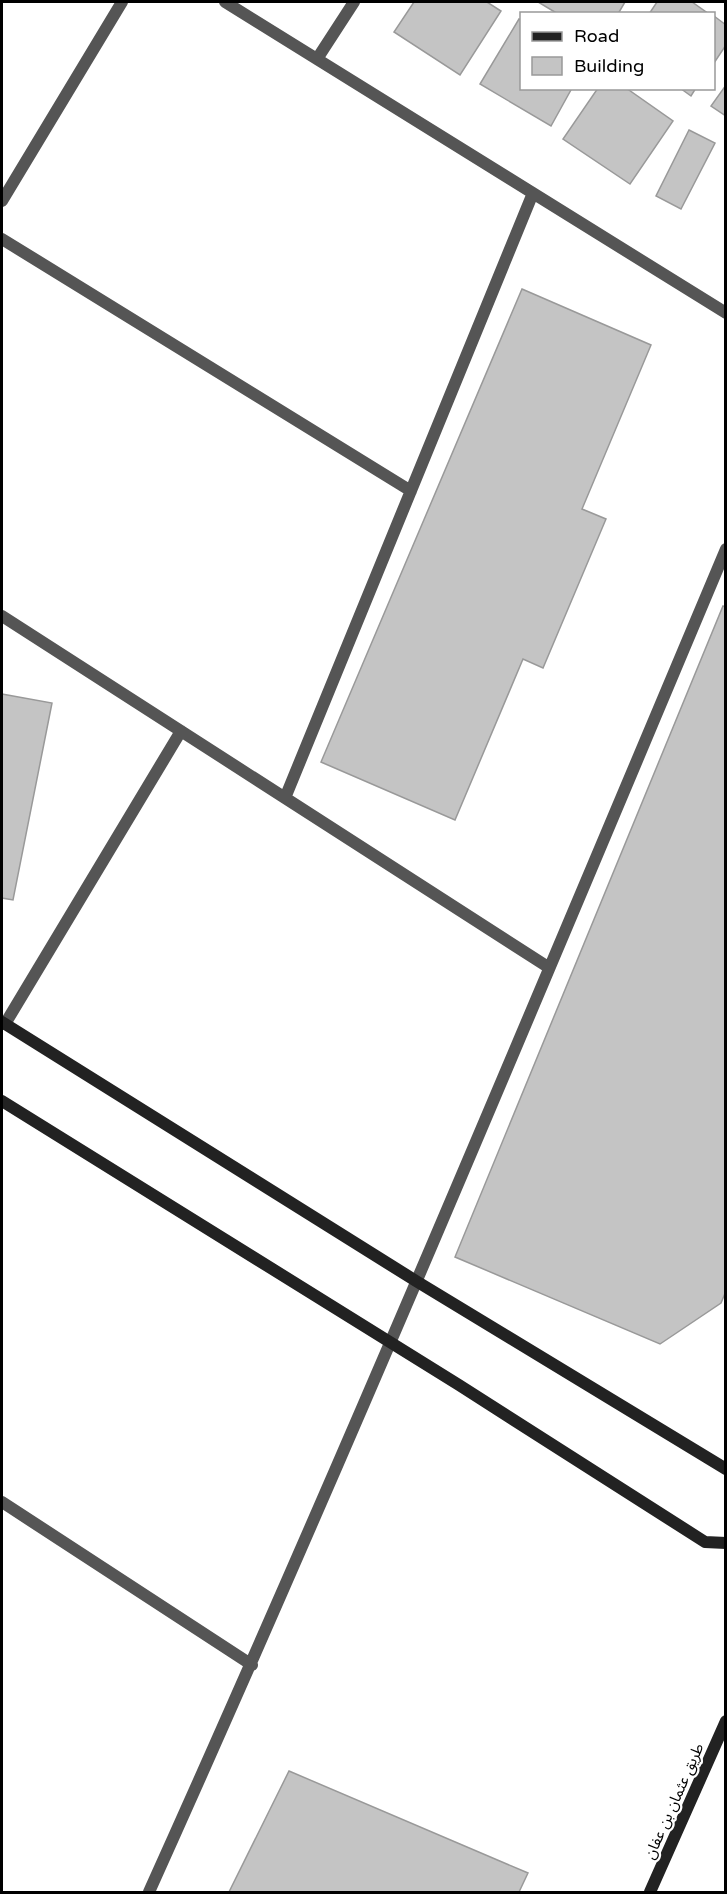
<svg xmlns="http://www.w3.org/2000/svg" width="727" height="1894" font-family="'Varela Round','Noto Sans Arabic',sans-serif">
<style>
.building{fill:#c4c4c4;stroke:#999;stroke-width:1.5}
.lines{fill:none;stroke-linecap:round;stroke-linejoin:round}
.street{stroke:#555;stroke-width:12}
.secondary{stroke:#222;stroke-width:12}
.labels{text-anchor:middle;stroke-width:4.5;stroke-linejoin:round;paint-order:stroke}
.street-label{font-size:15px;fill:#000;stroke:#fff}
</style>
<rect width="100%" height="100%" fill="#fff"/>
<path class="building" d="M 414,2 L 487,2 L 501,11 L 460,75 L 394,32 Z
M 538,2 L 625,2 L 618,14 L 558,14 Z
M 657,2 L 692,2 L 709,14 L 649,14 Z
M 714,16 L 726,25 L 726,45 L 714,63 Z
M 519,19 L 522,20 L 522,88 L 572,88 L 551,126 L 480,84 Z
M 726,85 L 726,116 L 711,106 Z
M 598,88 L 626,88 L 673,121 L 630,184 L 563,139 Z
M 680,88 L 696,88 L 691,96 Z
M 689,130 L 715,143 L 681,209 L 656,196 Z
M 522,289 L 651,345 L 582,509 L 606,519 L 543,668 L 523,659 L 455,820 L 321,762 Z
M 723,606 L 726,607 L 726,1291 L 721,1303 L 660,1344 L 455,1257 Z
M 2,694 L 52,703 L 13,900 L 2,898 Z
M 289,1771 L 528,1873 L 519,1892 L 229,1892 Z"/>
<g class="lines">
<path class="street" d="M 225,2 L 726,313
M 317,59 L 354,2
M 2,201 L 122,2
M 2,239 L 411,491
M 2,616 L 548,967
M 285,798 L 533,193
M 5,1024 L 181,731
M 2,1502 L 252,1665
M 149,1892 C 349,1448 537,998 726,549"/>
<path class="secondary" d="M 2,1022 L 416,1281 L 726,1469
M 2,1101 L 459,1385 L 705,1542 L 726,1543
M 650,1892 L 726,1721"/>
</g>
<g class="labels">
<g class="street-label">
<text transform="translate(674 1801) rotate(-66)" y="5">طريق عثمان بن عفان</text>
</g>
</g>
<rect width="727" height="1894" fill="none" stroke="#000000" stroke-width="6"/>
<rect x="520" y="12" width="195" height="78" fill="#ffffff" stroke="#999999" stroke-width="1.5"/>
<rect x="532" y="32" width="30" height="9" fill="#222222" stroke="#999999" stroke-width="1.5"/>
<text x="574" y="42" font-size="18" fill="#000000">Road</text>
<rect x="532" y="57" width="30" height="18" fill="#c4c4c4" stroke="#999999" stroke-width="1.5"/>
<text x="574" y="72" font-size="18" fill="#000000">Building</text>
</svg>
